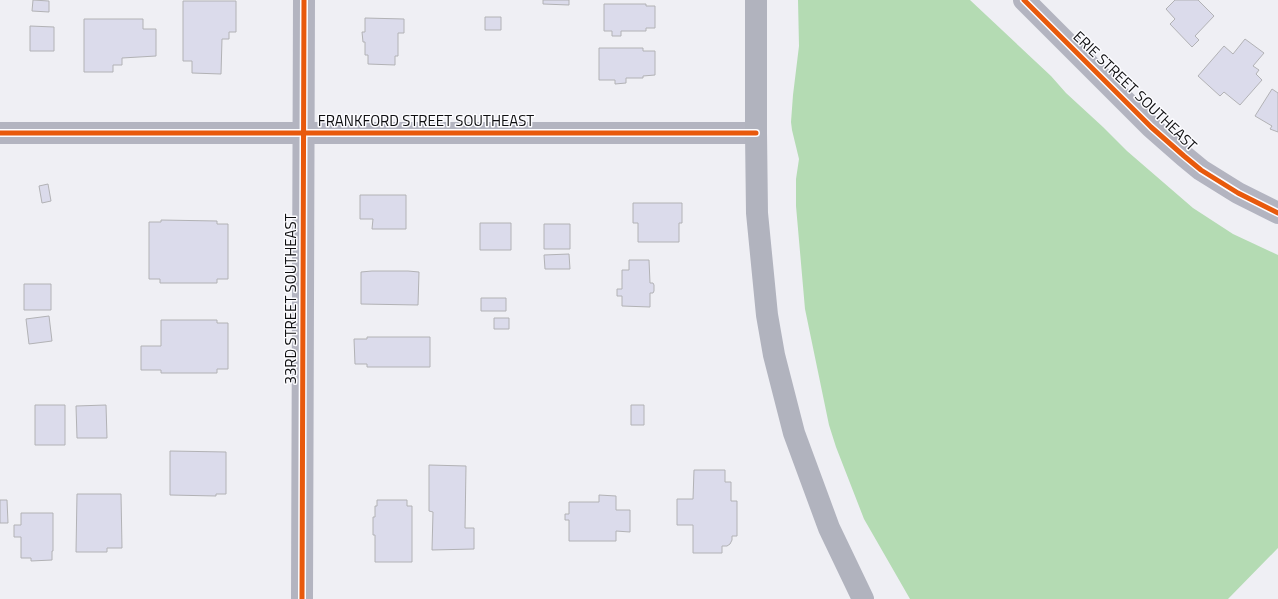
<svg xmlns="http://www.w3.org/2000/svg" width="1278" height="599" font-family="'Titillium Web',sans-serif">
<style>
.forest{fill:#b4dbb3}
.building{fill:#dbdbeb;stroke:#b2b2b5}
.lines{fill:none;stroke-linecap:round;stroke-linejoin:round}
.street{stroke:#b3b4c0;stroke-width:22}
.highway{stroke:#b1b3be;stroke-width:22}
.cycleway-casing{stroke:#fcfcff;stroke-width:8}
.cycleway{stroke:#e8590c;stroke-width:5}
.labels{text-anchor:middle;stroke-width:3;stroke-linejoin:round;paint-order:stroke}
.street-label{font-size:15px;fill:#0e0e10;stroke:#fcfcff}
</style>
<rect width="100%" height="100%" fill="#efeff4"/>
<path class="forest" d="M 798,0 L 970,0 L 1051,76 L 1066,93 L 1103,127 L 1127,151 L 1193,208 L 1233,234 L 1278,255 L 1278,548 L 1228,599 L 910,599 L 864,519 L 836,447 L 829,425 L 805,309 L 796,206 L 796,179 L 799,159 L 792,130 L 791,122 L 793,95 L 799,46 Z"/>
<path class="building" d="M 33,0 L 49,1 L 49,12 L 32,11 Z
M 543,0 L 569,0 L 569,5 L 543,4 Z
M 1175,0 L 1198,0 L 1214,16 L 1195,36 L 1199,40 L 1192,47 L 1170,24 L 1175,19 L 1166,9 Z
M 183,1 L 236,1 L 236,32 L 229,32 L 229,39 L 222,39 L 221,74 L 192,73 L 192,61 L 183,61 Z
M 604,4 L 646,4 L 646,6 L 655,6 L 655,28 L 646,28 L 646,31 L 621,31 L 621,36 L 612,36 L 612,31 L 604,31 Z
M 485,17 L 501,17 L 501,30 L 485,30 Z
M 365,18 L 404,19 L 404,33 L 398,33 L 398,56 L 395,56 L 395,65 L 368,64 L 368,55 L 365,55 L 365,42 L 363,42 L 362,32 L 365,32 Z
M 84,19 L 143,19 L 143,29 L 156,29 L 156,56 L 122,58 L 122,65 L 113,65 L 113,72 L 84,72 Z
M 30,26 L 54,27 L 54,51 L 30,51 Z
M 1245,39 L 1264,53 L 1253,66 L 1259,70 L 1256,74 L 1262,80 L 1240,105 L 1224,92 L 1220,96 L 1198,76 L 1224,46 L 1233,54 Z
M 599,48 L 643,48 L 643,51 L 655,51 L 655,75 L 643,76 L 643,78 L 626,78 L 626,83 L 615,84 L 615,80 L 599,80 Z
M 1272,89 L 1278,93 L 1278,132 L 1270,129 L 1272,126 L 1255,116 Z
M 48,184 L 51,201 L 42,203 L 39,186 Z
M 360,195 L 406,195 L 406,229 L 372,229 L 373,219 L 360,219 Z
M 633,203 L 682,203 L 682,223 L 679,223 L 679,242 L 638,242 L 638,223 L 633,223 Z
M 161,220 L 217,221 L 217,224 L 228,224 L 228,279 L 217,279 L 217,283 L 160,283 L 160,279 L 149,279 L 149,222 L 161,222 Z
M 480,223 L 511,223 L 511,250 L 480,250 Z
M 544,224 L 570,224 L 570,249 L 544,249 Z
M 569,254 L 570,269 L 545,269 L 544,255 Z
M 629,260 L 649,260 L 650,283 L 653,283 L 654,285 L 654,291 L 653,293 L 650,293 L 650,307 L 622,306 L 622,296 L 617,296 L 617,289 L 622,289 L 622,270 L 629,270 Z
M 372,271 L 408,271 L 419,272 L 418,305 L 361,304 L 361,272 Z
M 24,284 L 51,284 L 51,310 L 24,310 Z
M 481,298 L 506,298 L 506,311 L 481,311 Z
M 49,316 L 52,341 L 29,344 L 26,319 Z
M 494,318 L 509,318 L 509,329 L 494,329 Z
M 161,320 L 217,320 L 217,323 L 228,323 L 228,369 L 217,369 L 217,373 L 161,373 L 161,370 L 141,370 L 141,346 L 161,346 Z
M 367,337 L 430,337 L 430,367 L 367,367 L 367,364 L 355,364 L 354,339 L 367,339 Z
M 35,405 L 65,405 L 65,445 L 35,445 Z
M 106,405 L 107,438 L 77,438 L 76,406 Z
M 631,405 L 644,405 L 644,425 L 631,425 Z
M 170,451 L 226,452 L 226,494 L 216,494 L 216,496 L 170,495 Z
M 429,465 L 466,466 L 465,528 L 474,528 L 474,549 L 432,550 L 433,512 L 429,511 Z
M 694,470 L 725,470 L 725,482 L 731,482 L 731,501 L 737,501 L 737,536 L 732,536 L 732,540 L 730,544 L 727,546 L 722,546 L 722,553 L 693,553 L 693,525 L 677,525 L 677,499 L 693,499 Z
M 77,494 L 121,494 L 122,548 L 107,548 L 107,552 L 76,552 Z
M 599,495 L 616,496 L 616,510 L 630,510 L 630,532 L 616,531 L 616,541 L 569,541 L 569,520 L 565,520 L 565,514 L 569,514 L 569,502 L 599,502 Z
M 0,500 L 7,500 L 8,523 L 0,523 Z
M 377,500 L 407,500 L 407,506 L 412,506 L 412,562 L 375,562 L 375,535 L 373,535 L 373,517 L 375,517 L 375,506 L 377,506 Z
M 21,513 L 53,513 L 53,551 L 52,551 L 52,560 L 31,561 L 31,558 L 21,558 L 21,537 L 14,537 L 14,525 L 21,525 Z"/>
<g class="lines">
<path class="street" d="M 1024,0 L 1151,127 L 1184,156 L 1201,170 L 1238,193 L 1278,213
M 0,133 L 756,133
M 302,599 L 304,0"/>
<path class="highway" d="M 756,0 L 756,133 L 757,213 L 767,315 L 774,355 L 794,433 L 829,528 L 863,599"/>
<defs>
<path id="cycleway" d="M 1024,0 L 1151,127 L 1184,156 L 1201,170 L 1238,193 L 1278,213
M 0,133 L 756,133
M 302,599 L 304,0"/>
</defs>
<use href="#cycleway" class="cycleway-casing"/>
<use href="#cycleway" class="cycleway"/>
</g>
<g class="labels">
<g class="street-label">
<text transform="translate(1135 91) rotate(44)" y="5">ERIE STREET SOUTHEAST</text>
<text x="426" y="126">FRANKFORD STREET SOUTHEAST</text>
<text transform="translate(291 299) rotate(-90)" y="5">33RD STREET SOUTHEAST</text>
</g>
</g>
</svg>
